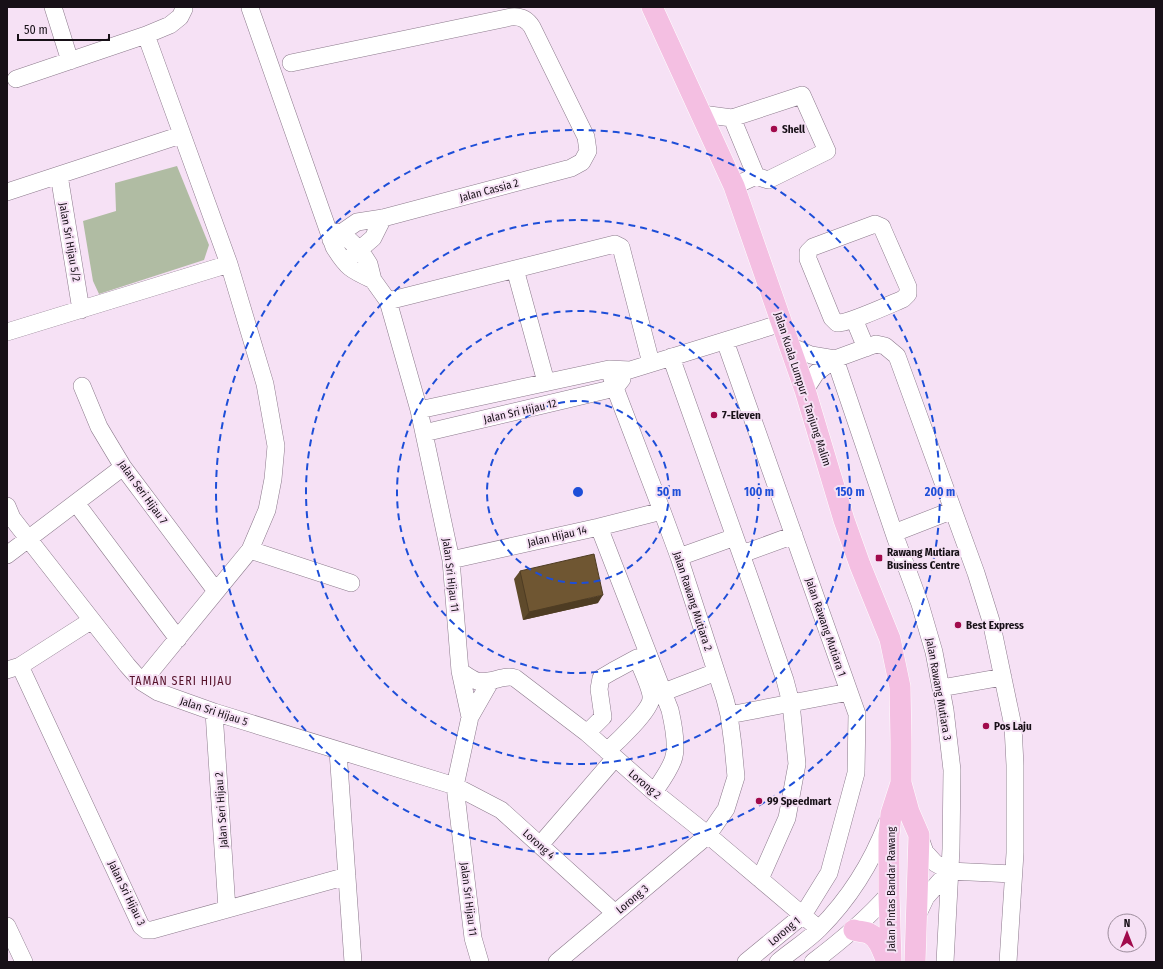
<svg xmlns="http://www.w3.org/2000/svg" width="1163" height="969" font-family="'Fira Sans Condensed',sans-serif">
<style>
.green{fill:#b0bca3}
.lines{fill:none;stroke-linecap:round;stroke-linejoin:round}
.minor-casing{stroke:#8c7a8c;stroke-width:18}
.major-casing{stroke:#fff;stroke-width:22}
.minor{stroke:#fff;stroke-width:17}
.major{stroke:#f4bfe2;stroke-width:21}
.wall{fill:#5f4a2b}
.shaded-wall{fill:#4e3c23}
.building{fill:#6f5632;stroke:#4e3c23}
.ring{fill:none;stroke:#1d4ed8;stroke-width:2;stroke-dasharray:7 5}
.poi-dot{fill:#a10a4c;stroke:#f6e1f5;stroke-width:1.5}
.labels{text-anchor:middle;stroke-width:4;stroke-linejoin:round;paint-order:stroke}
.poi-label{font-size:11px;font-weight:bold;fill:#171017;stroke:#f6e1f5;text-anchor:start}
.street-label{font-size:11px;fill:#171017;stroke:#f6e1f5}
.neighbourhood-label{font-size:12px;letter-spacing:1px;fill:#551129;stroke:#f6e1f5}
.centre{fill:#1d4ed8;stroke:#f6e1f5;stroke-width:2}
.ring-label{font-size:12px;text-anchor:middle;font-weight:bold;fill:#1d4ed8;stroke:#f6e1f5;stroke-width:4;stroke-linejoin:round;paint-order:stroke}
</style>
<rect width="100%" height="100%" fill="#f6e1f5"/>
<path class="green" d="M 177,166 L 209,245 L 204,260 L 99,294 L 93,281 L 83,221 L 116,211 L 115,183 Z"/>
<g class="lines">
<defs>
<path id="minor" d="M 53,7 L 70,61
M 250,8 L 334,247 C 347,268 351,270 373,280
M 291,63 L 511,17 C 520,16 527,19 532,27 L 586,137 L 588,151 L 582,162 L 571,168 L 383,218 L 357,222 L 331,240
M 16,79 L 146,35 L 170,25 L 180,17 L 184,9 L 183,7
M 702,114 L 732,118 L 756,176 L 734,186
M 732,118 L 802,95 L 827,151 L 768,180 L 756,176
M 59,175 L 81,310
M 7,192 L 181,135
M 875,224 L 882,227 L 883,230 L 908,287 L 908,294 L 903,299 C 891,304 847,324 837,323 L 832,318 L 808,259 L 808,252 L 813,247 Z
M 330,231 L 339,233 L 347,238 L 360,250 L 369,264 L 373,280 L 388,301 L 419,410 L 451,560 L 460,671 L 470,717
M 351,257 L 373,238 L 383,218
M 515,269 L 546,382
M 388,301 L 615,244 L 621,247 L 651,363
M 854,319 L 866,348
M 7,332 L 229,264
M 725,341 L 857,714 L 856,773 L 829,873 L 803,915 L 746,962
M 790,346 L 811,355 L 835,359
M 671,357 L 757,599 L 785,680 L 791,703 L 797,764 L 787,818 L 760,879
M 835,359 L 896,539 L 920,604 L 934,652 L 945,710 L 952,770 L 951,849 L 945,962
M 82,386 L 99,427 L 123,467 L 216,591
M 805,390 L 816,373 L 835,359 L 876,344 L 885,346 L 897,356 L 976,573 L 991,621 L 1013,726 L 1015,765 L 1015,853 L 1008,962
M 419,410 L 609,369 L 630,370 L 782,323
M 424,433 L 615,388 L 622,379
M 76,503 L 178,639
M 7,506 L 12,518 L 127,665 L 142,682 L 158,692 L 214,712 L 455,786 L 501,810 L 615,913
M 599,527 L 670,710 C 673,723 678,747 673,760 C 669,771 661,782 654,792
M 894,533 L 953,510
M 250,550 L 351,583
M 742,554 L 794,535
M 7,555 L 123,467
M 679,557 L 735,537
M 451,560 L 599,527 L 662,511
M 20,666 L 141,926 L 146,930 L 152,930 L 347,876
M 7,670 L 20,666 L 92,620
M 460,671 C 466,675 471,679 477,681 C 490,684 505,674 515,678 L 587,733 L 654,792 L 708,835 L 819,929
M 142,682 L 250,550 L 267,510 L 273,479 L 276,446 L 265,384 L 229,264 L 146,35
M 941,688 L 1003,677
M 664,692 L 716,672
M 214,712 L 227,909
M 729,715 L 849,692
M 587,733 L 603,717 L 599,689 L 601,678 L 613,671 L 637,658 C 641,667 652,692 651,699 C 650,711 617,742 607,751
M 338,751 L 353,962
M 919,835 L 925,852 L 935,863 L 949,871 L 1013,874
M 540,845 L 615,758
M 917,916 L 926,897 L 949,871
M 7,926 L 24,962
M 480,962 L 473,938 L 455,786 L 470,717 L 490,682
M 557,962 L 708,835 L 726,809 L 736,777 L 733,745 L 729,715 L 725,699 L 679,557 L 662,511 L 615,388 L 609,369
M 778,962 C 791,951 807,941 819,929 C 849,899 872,862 887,823
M 813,962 C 841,941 866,920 889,894"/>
<path id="major" d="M 652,7 L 734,186 L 805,390 L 844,520 L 860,565 L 890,639 L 900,687 L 901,742 L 901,783 L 909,812 L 919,835 L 915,962
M 854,930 C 859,932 865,931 870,934 C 880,939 883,953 887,962
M 891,962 L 889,894 L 889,836 L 891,814 L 901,783"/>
</defs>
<use href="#minor" class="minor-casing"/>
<use href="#major" class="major-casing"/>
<use href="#minor" class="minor"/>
<use href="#major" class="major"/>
</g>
<path class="wall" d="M 520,571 L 598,603 L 523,620 L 514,579 Z"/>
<path class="shaded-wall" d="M 603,595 L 598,603 L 523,620 L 529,612 Z"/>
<path class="building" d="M 594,554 L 603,595 L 529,612 L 520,571 Z"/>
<g class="ring">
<circle cx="578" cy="492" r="91"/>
<circle cx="578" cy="492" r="181"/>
<circle cx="578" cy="492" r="272"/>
<circle cx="578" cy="492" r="362"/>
</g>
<g class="poi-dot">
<circle cx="774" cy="129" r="4"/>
<circle cx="714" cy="415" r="4"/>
<rect x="875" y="554" width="8" height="8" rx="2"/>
<circle cx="958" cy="625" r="4"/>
<circle cx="986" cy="726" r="4"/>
<circle cx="759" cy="801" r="4"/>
</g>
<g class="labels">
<g class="poi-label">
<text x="782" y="133">Shell</text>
<text x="722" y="419">7-Eleven</text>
<text x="887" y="556">Rawang Mutiara<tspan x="887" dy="13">Business Centre</tspan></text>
<text x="966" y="629">Best Express</text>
<text x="994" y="730">Pos Laju</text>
<text x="767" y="805">99 Speedmart</text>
</g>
<g class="street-label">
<text transform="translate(489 190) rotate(-15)" y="4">Jalan Cassia 2</text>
<text transform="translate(70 242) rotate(80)" y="4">Jalan Sri Hijau 5/2</text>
<text transform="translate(803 389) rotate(72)" y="4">Jalan Kuala Lumpur - Tanjung Malim</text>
<text transform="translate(520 411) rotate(-13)" y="4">Jalan Sri Hijau 12</text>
<text transform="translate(143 492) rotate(54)" y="4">Jalan Seri Hijau 7</text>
<text transform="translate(557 536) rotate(-13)" y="4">Jalan Hijau 14</text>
<text transform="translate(451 575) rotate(83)" y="4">Jalan Sri Hijau 11</text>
<text transform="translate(693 601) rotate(72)" y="4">Jalan Rawang Mutiara 2</text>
<text transform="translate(826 627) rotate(71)" y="4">Jalan Rawang Mutiara 1</text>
<text transform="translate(939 689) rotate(80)" y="4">Jalan Rawang Mutiara 3</text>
<text transform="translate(214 711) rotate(18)" y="4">Jalan Sri Hijau 5</text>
<text transform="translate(645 784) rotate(40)" y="4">Lorong 2</text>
<text transform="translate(221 810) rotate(-94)" y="4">Jalan Seri Hijau 2</text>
<text transform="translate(539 844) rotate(42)" y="4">Lorong 4</text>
<text transform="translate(891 889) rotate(-90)" y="4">Jalan Pintas Bandar Rawang</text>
<text transform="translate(127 893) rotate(64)" y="4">Jalan Sri Hijau 3</text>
<text transform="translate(469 899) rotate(83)" y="4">Jalan Sri Hijau 11</text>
<text transform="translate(632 899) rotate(-40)" y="4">Lorong 3</text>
<text transform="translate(784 931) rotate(-40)" y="4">Lorong 1</text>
</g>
<g class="neighbourhood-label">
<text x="181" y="685">TAMAN SERI HIJAU</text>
</g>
</g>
<circle cx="578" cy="492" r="6" class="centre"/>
<g class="ring-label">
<text x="669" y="496">50 m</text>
<text x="759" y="496">100 m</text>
<text x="850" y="496">150 m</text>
<text x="940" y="496">200 m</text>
</g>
<rect width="1163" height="969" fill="none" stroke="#171017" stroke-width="16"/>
<g transform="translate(1127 933)"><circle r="19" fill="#f6e1f5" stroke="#9d8d9c"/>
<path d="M0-3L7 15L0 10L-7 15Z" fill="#a10a4c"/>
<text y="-6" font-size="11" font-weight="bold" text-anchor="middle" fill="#171017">N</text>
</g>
<path d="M18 34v6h91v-6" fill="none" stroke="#171017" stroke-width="2"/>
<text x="24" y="34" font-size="12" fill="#171017" stroke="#f6e1f5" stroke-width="3" paint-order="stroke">50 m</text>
</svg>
